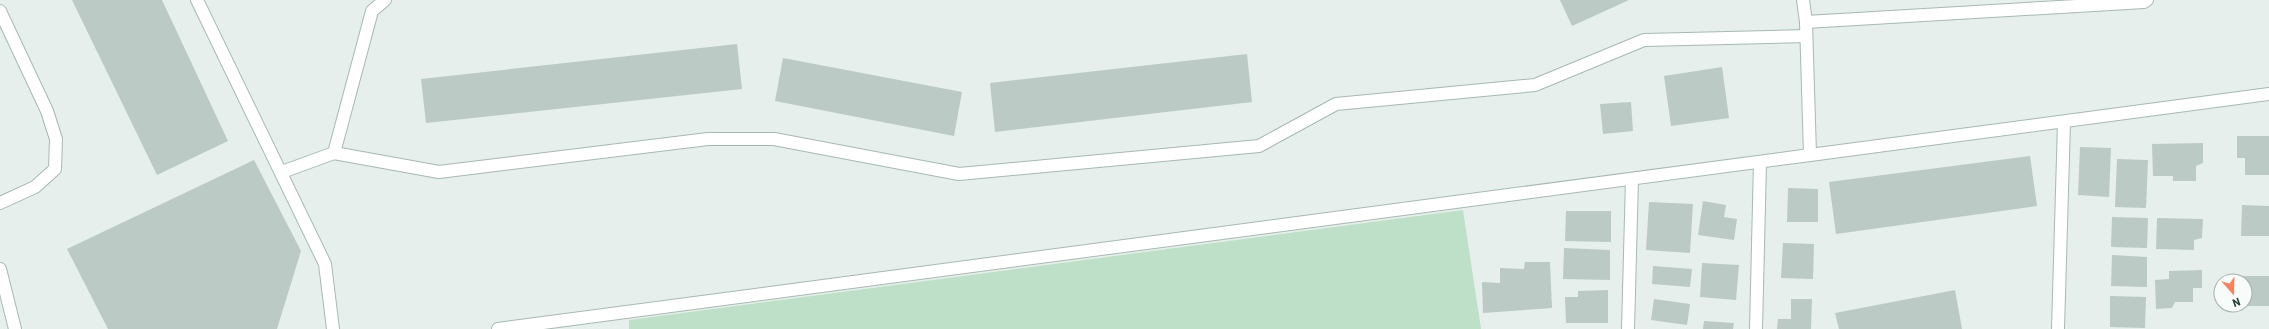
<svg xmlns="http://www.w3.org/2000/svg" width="2269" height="329" font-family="Barlow,sans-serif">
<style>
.green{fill:#bfe0c8}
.building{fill:#bbcac4}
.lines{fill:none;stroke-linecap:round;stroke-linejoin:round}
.service-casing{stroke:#a8b8b2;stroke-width:14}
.minor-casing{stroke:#a8b8b2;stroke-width:14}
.tertiary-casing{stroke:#a8b8b2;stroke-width:14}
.service{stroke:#fff;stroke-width:12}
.minor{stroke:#fff;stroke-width:12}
.tertiary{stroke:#fff;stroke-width:12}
</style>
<rect width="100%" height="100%" fill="#e6efeb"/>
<path class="green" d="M 1463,210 L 1481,329 L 629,329 L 629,320 Z"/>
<path class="building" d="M 72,0 L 162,0 L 228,141 L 157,175 Z
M 1560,0 L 1629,0 L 1572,26 Z
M 737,44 L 742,89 L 426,123 L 421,79 Z
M 1247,54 L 1252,102 L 995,132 L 990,83 Z
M 783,58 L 962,92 L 954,136 L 775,101 Z
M 1722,67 L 1729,118 L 1671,126 L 1664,76 Z
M 1631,102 L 1633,131 L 1603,134 L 1600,104 Z
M 2237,136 L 2269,136 L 2269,175 L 2245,175 L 2245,158 L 2237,158 Z
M 2203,143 L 2203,163 L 2196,166 L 2196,181 L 2173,181 L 2173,176 L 2153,176 L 2152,144 Z
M 2080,147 L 2111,148 L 2109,197 L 2078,195 Z
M 2030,156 L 2037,206 L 1836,234 L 1829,182 Z
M 2117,159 L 2148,160 L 2146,208 L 2115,207 Z
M 254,160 L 301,251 L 277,329 L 108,329 L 67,249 Z
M 1788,188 L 1818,189 L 1818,222 L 1787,222 Z
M 1703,201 L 1726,205 L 1724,217 L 1737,219 L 1734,240 L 1698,235 Z
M 1649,202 L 1693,204 L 1690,253 L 1646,250 Z
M 2242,205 L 2269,206 L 2269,236 L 2241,236 Z
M 1566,211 L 1611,211 L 1611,242 L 1565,241 Z
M 2112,217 L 2148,218 L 2147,248 L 2111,247 Z
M 2157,218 L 2203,219 L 2202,238 L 2194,240 L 2194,250 L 2156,249 Z
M 1783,243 L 1814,244 L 1813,279 L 1781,278 Z
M 1564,248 L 1610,250 L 1610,280 L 1563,279 Z
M 2112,255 L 2147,257 L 2147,287 L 2111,286 Z
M 1525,262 L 1550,262 L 1552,308 L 1483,313 L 1482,282 L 1500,283 L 1500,268 L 1524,269 Z
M 1702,263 L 1739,265 L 1736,300 L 1700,297 Z
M 1653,266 L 1692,269 L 1690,287 L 1652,284 Z
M 2202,270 L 2202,288 L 2193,288 L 2193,302 L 2175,302 L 2172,308 L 2156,309 L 2155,280 L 2169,279 L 2169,271 Z
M 2238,276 L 2269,276 L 2269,306 L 2245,306 L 2245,281 L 2238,281 Z
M 1608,290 L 1608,323 L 1566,323 L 1565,297 L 1578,297 L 1578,291 Z
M 1955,290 L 1962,329 L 1839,329 L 1835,313 Z
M 2110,296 L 2146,297 L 2145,328 L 2110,327 Z
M 1654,299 L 1690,304 L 1687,325 L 1651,320 Z
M 1791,299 L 1812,299 L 1811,329 L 1777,329 L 1778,319 L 1791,319 Z
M 1704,321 L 1734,323 L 1733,329 L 1703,329 Z"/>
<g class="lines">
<defs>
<path id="service" d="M 1806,22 L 2144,2 L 2147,0
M 334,153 L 372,11 L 385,0
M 282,172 L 334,153 L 439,172 L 708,139 L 774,139 L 959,174 L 1259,146 L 1336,104 L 1535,85 L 1644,40 L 1806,36"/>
<path id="minor" d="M 197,0 L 325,264 L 333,329
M 0,11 L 47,111 L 56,139 L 55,169 L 35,187 L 0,203
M 1810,155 L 2269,94
M 498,329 L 1810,155 L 1806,22 L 1803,0
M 1628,329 L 1632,179
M 1756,329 L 1760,162
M 2058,329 L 2064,122"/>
<path id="tertiary" d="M 0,269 L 15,329"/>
</defs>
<use href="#service" class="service-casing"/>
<use href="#minor" class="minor-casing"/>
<use href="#tertiary" class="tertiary-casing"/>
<use href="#service" class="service"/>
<use href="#minor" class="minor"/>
<use href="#tertiary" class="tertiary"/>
</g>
<g transform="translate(2233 293) rotate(160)"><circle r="19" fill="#f7fbf9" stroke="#a3b1ad"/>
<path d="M0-3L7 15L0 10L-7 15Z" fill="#f4845f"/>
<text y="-6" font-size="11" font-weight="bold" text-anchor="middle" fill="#24423a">N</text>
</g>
</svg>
